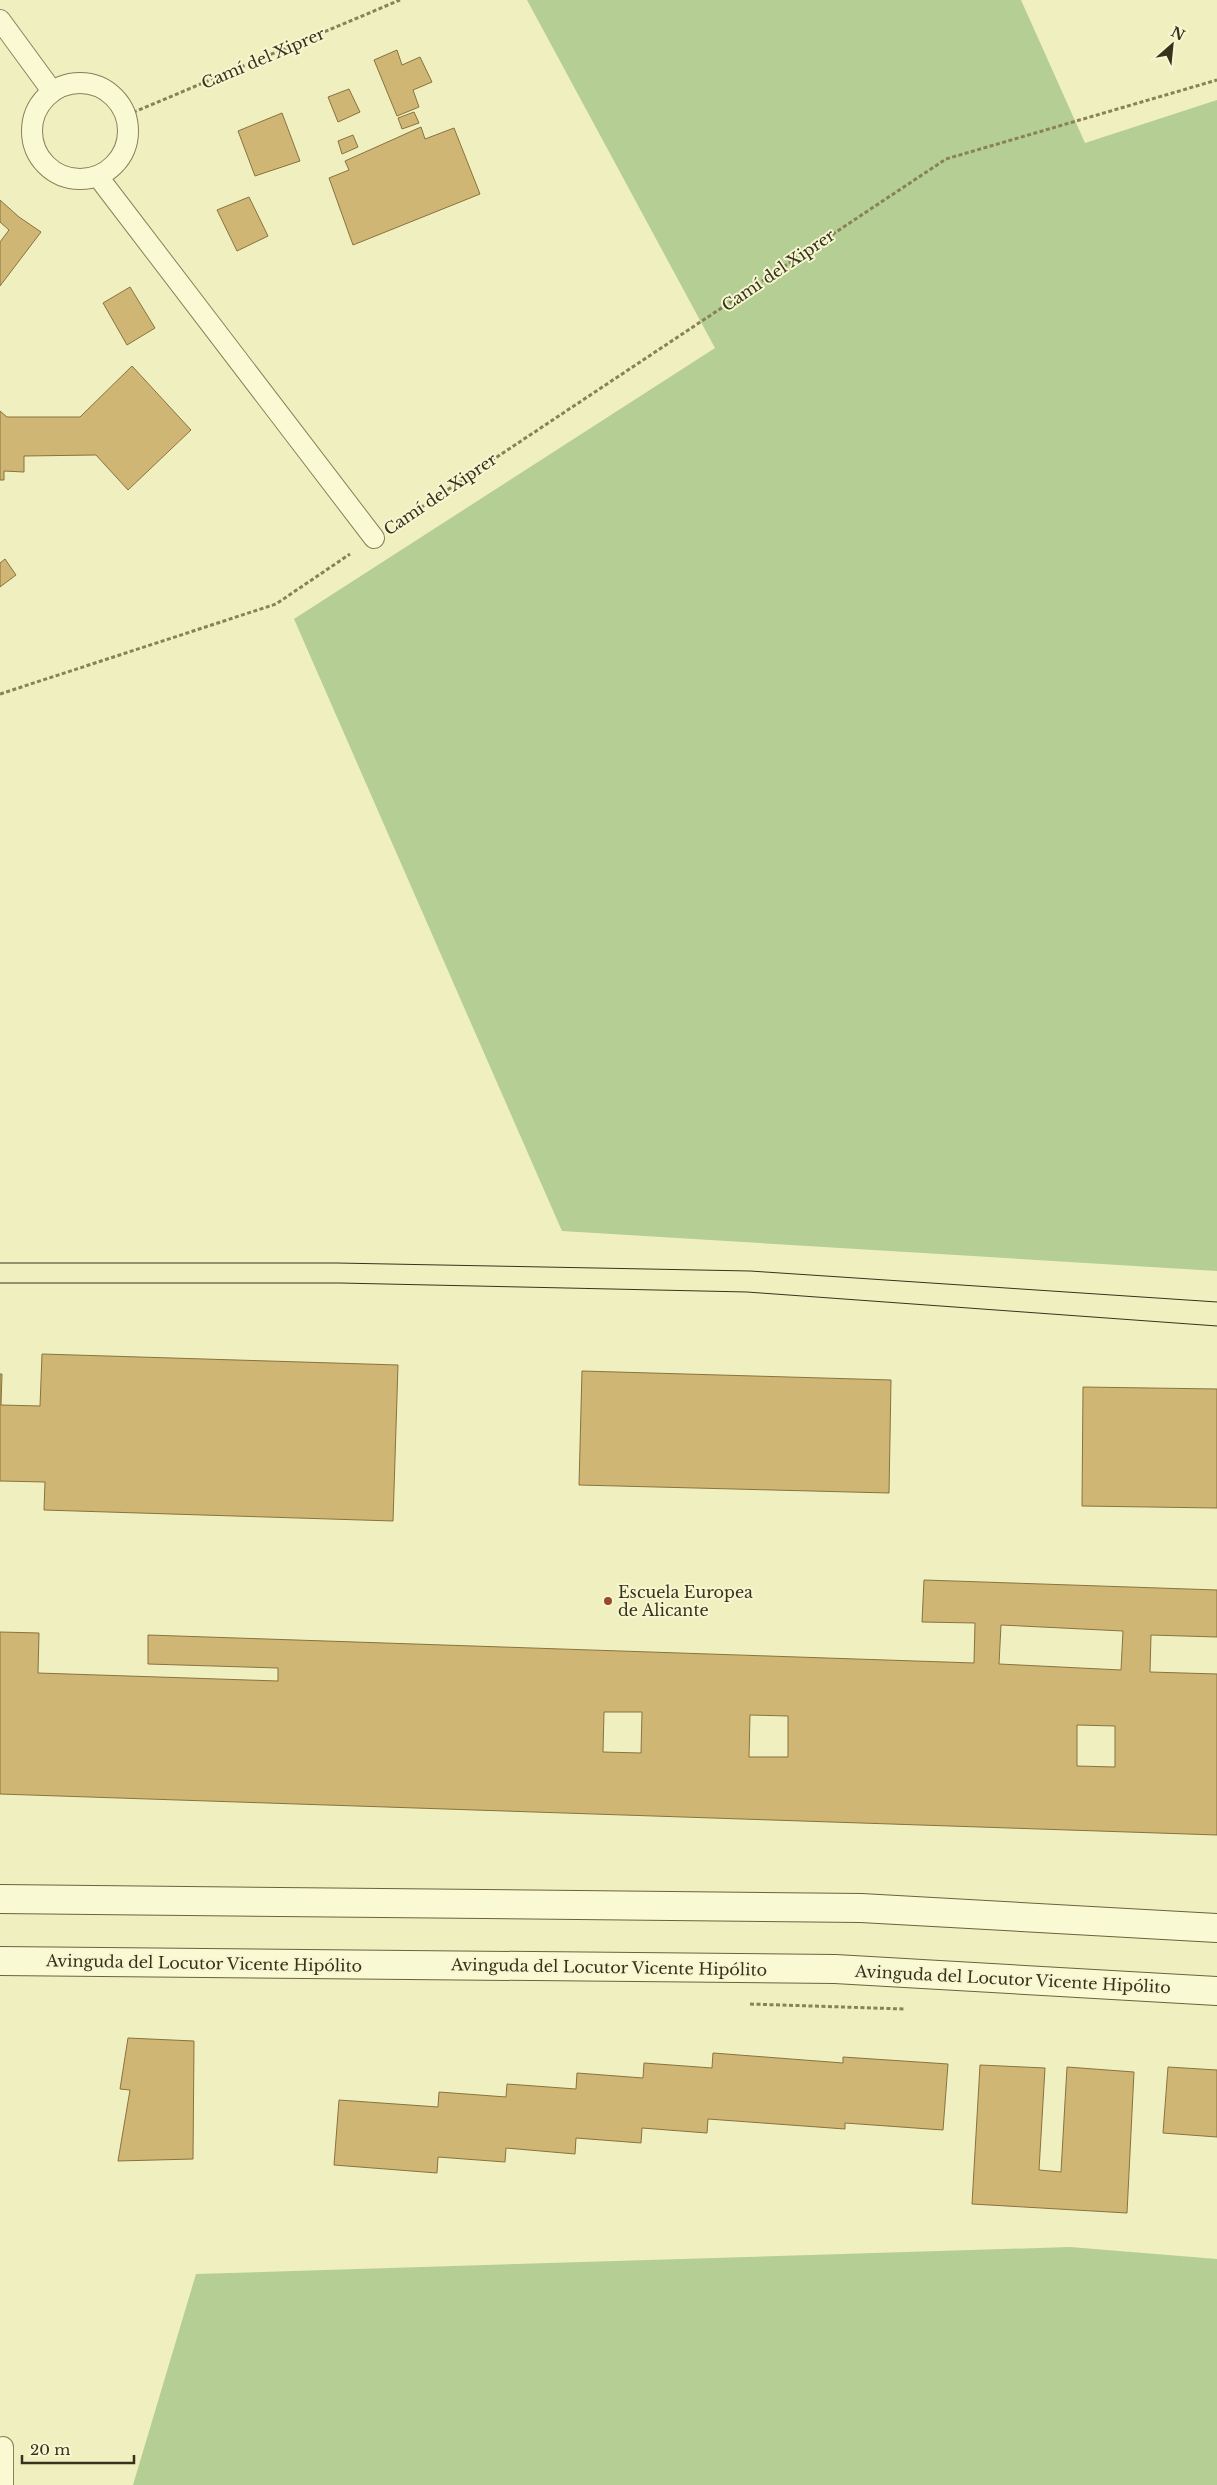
<svg xmlns="http://www.w3.org/2000/svg" width="1217" height="2485" font-family="'Libre Baskerville',serif">
<style>
.green{fill:#b5ce94}
.building{fill:#cfb675;stroke:#89733d;fill-rule:evenodd}
.lines{fill:none;stroke-linecap:round;stroke-linejoin:round}
.service-casing{stroke:#898158;stroke-width:22}
.secondary-casing{stroke:#6b623b;stroke-width:30}
.path{stroke:#898158;stroke-width:3;stroke-dasharray:4 2.5;stroke-linecap:butt}
.service{stroke:#f9fad4;stroke-width:20}
.secondary{stroke:#f9fad4;stroke-width:28}
.tram{stroke:#38321d;stroke-width:1}
.poi-dot{fill:#9a4926;stroke:#f6f6d0;stroke-width:2}
.labels{text-anchor:middle;stroke-width:4;stroke-linejoin:round;paint-order:stroke}
.street-label{font-size:16px;fill:#38321d;stroke:#f6f6d0}
.poi-label{font-size:16px;fill:#38321d;stroke:#f6f6d0;text-anchor:start}
</style>
<rect width="100%" height="100%" fill="#efefc0"/>
<path class="green" d="M 527,0 L 1021,0 L 1085,143 L 1217,100 L 1217,1271 L 562,1231 L 294,619 L 715,348 Z
M 1070,2247 L 1217,2259 L 1217,2485 L 133,2485 L 196,2274 Z"/>
<path class="building" d="M 397,50 L 402,65 L 420,57 L 432,82 L 413,90 L 419,107 L 397,116 L 374,60 Z
M 349,89 L 360,112 L 338,122 L 328,97 Z
M 414,112 L 419,123 L 402,129 L 398,118 Z
M 282,113 L 300,161 L 255,176 L 238,131 Z
M 421,127 L 425,139 L 454,128 L 480,194 L 353,245 L 329,178 L 349,170 L 345,161 Z
M 353,135 L 358,147 L 342,154 L 338,141 Z
M 249,197 L 268,236 L 237,251 L 217,210 Z
M 0,200 L 19,217 L 41,232 L 0,286 L 0,242 L 9,230 L 0,222 Z
M 130,287 L 155,328 L 127,345 L 103,303 Z
M 132,366 L 191,430 L 128,490 L 96,455 L 24,456 L 24,472 L 4,471 L 4,480 L 0,480 L 0,411 L 7,417 L 80,417 Z
M 5,559 L 16,575 L 0,587 L 0,563 Z
M 42,1354 L 398,1365 L 393,1521 L 44,1510 L 45,1482 L 0,1481 L 0,1374 L 2,1374 L 1,1405 L 40,1406 Z
M 582,1371 L 891,1380 L 889,1493 L 579,1485 Z
M 1083,1387 L 1217,1389 L 1217,1508 L 1082,1506 Z
M 924,1580 L 1217,1590 L 1217,1637 L 1151,1635 L 1150,1672 L 1217,1674 L 1217,1835 L 0,1794 L 0,1632 L 39,1633 L 38,1673 L 278,1681 L 278,1668 L 148,1664 L 148,1635 L 974,1663 L 975,1623 L 922,1622 ZM 1001,1625 L 1123,1631 L 1121,1670 L 999,1664 ZM 604,1712 L 642,1712 L 641,1753 L 603,1752 ZM 750,1715 L 788,1716 L 788,1757 L 749,1757 ZM 1077,1725 L 1115,1726 L 1115,1767 L 1077,1766 Z
M 128,2038 L 194,2041 L 193,2159 L 118,2161 L 130,2090 L 120,2089 Z
M 713,2053 L 843,2063 L 843,2057 L 948,2064 L 943,2130 L 845,2123 L 845,2129 L 708,2119 L 707,2133 L 642,2128 L 641,2143 L 576,2138 L 575,2154 L 506,2148 L 505,2162 L 438,2157 L 437,2173 L 334,2165 L 339,2100 L 438,2107 L 439,2092 L 506,2097 L 507,2084 L 576,2089 L 577,2073 L 643,2078 L 644,2063 L 712,2068 Z
M 980,2065 L 1045,2068 L 1039,2170 L 1061,2172 L 1067,2067 L 1134,2072 L 1127,2213 L 972,2204 Z
M 1168,2067 L 1217,2070 L 1217,2137 L 1163,2133 Z"/>
<g class="lines">
<defs>
<path id="service" d="M 0,20 L 52,91
M32 131a48 48 0 1 1 96 0a48 48 0 1 1-96 0Z
M 99,178 L 374,538
M 3,2447 L 3,2485"/>
<path id="secondary" d="M 0,1899 L 861,1908 L 1217,1928
M 0,1961 L 835,1969 L 1217,1991"/>
</defs>
<use href="#service" class="service-casing"/>
<use href="#secondary" class="secondary-casing"/>
<path class="path" d="M 127,115 L 400,0
M 399,522 L 946,159 L 1217,80
M 0,694 L 276,604 L 350,554
M 750,2004 L 904,2009"/>
<use href="#service" class="service"/>
<use href="#secondary" class="secondary"/>
<path class="tram" d="M 0,1263 L 337,1263 L 750,1271 L 1217,1302
M 0,1283 L 340,1283 L 747,1292 L 1217,1326"/>
</g>
<circle class="poi-dot" cx="608" cy="1601" r="5"/>
<g class="labels">
<g class="street-label">
<text transform="translate(263 58) rotate(-23)" y="6">Camí del Xiprer</text>
<text transform="translate(778 270) rotate(-34)" y="6">Camí del Xiprer</text>
<text transform="translate(440 494) rotate(-34)" y="6">Camí del Xiprer</text>
<text transform="translate(204 1963) rotate(1)" y="6">Avinguda del Locutor Vicente Hipólito</text>
<text transform="translate(609 1967) rotate(1)" y="6">Avinguda del Locutor Vicente Hipólito</text>
<text transform="translate(1013 1979) rotate(3)" y="6">Avinguda del Locutor Vicente Hipólito</text>
</g>
<g class="poi-label">
<text x="618" y="1598">Escuela Europea<tspan x="618" dy="18">de Alicante</tspan></text>
</g>
</g>
<g transform="translate(1172 45) rotate(27)" stroke="#f6f6d0" stroke-width="4" paint-order="stroke">
<path d="M0-4L9 19L0 12L-9 19Z" fill="#38321d"/>
<text y="-8" font-size="14" font-weight="bold" text-anchor="middle" fill="#38321d">N</text>
</g>
<path d="M22 2455v8h112v-8" fill="none" stroke="#38321d" stroke-width="2.5"/>
<text x="30" y="2455" font-size="15" fill="#38321d" stroke="#f6f6d0" stroke-width="4" paint-order="stroke">20 m</text>
</svg>
